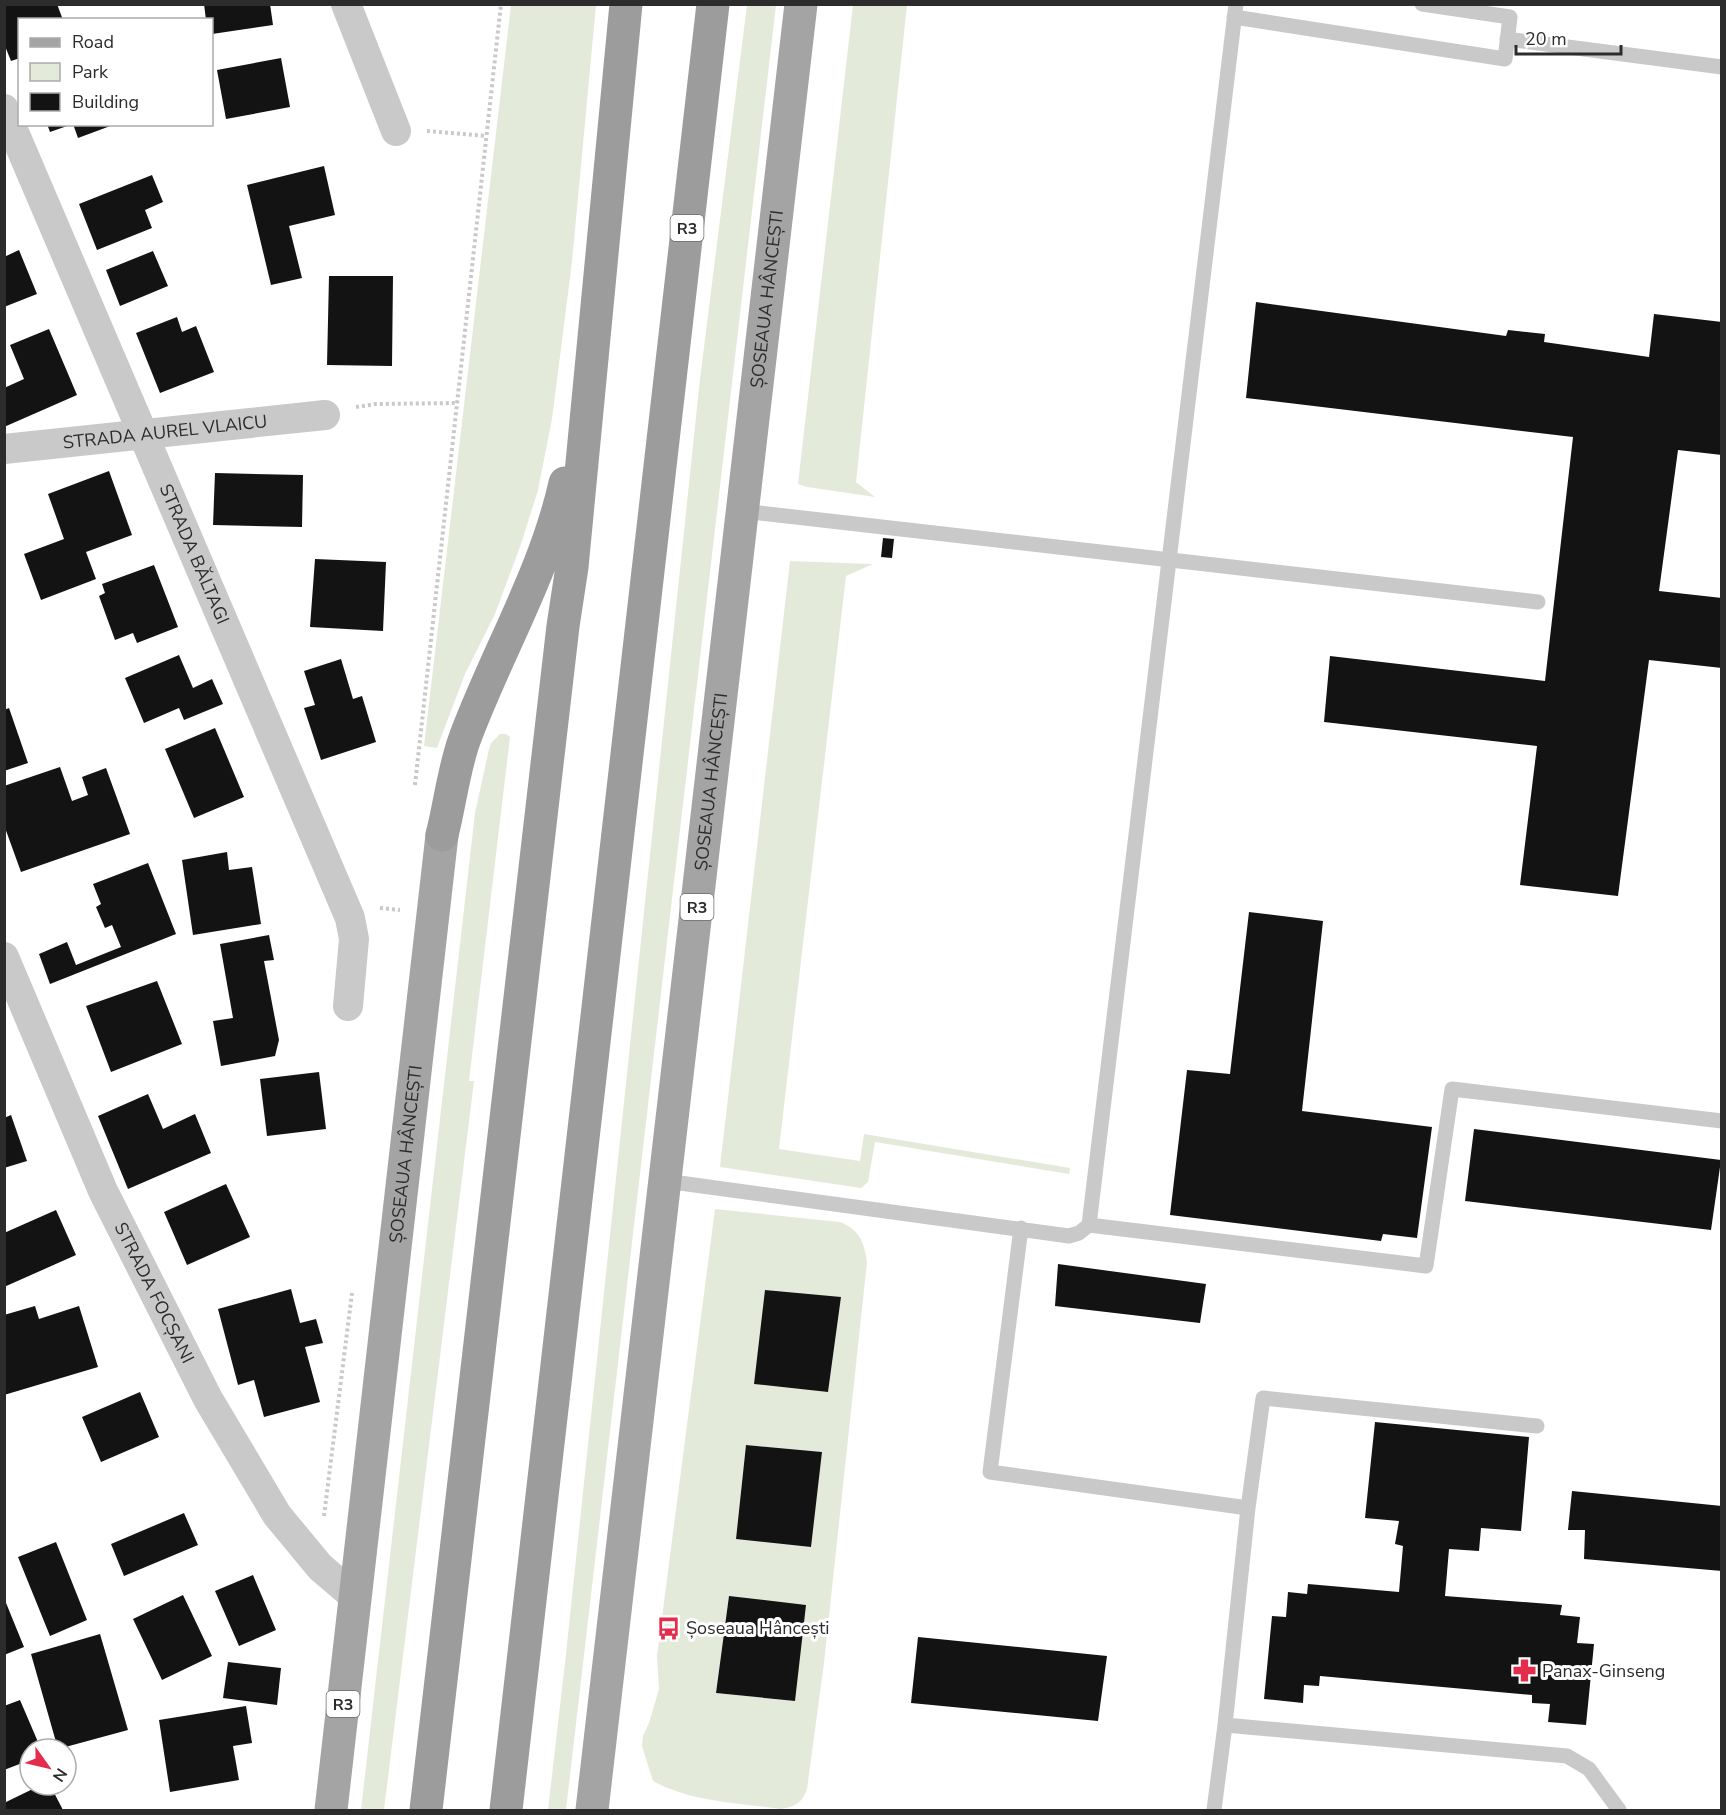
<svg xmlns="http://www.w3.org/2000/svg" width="1726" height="1815" font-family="'Nunito Sans',sans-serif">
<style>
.green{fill:#e4ead9;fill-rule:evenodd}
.building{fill:#131313}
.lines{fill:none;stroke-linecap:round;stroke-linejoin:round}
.path{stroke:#c9c9c9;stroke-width:4;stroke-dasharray:3 3;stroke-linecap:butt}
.service{stroke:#c9c9c9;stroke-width:15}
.minor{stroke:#c9c9c9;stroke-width:30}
.primary{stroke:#a4a4a4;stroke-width:33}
.trunk{stroke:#9c9c9c;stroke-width:33}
.labels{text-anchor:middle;stroke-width:6;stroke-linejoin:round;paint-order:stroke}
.shield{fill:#fff;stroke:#6b6b6b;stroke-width:1.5}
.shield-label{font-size:16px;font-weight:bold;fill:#2c2c2c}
.street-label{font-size:18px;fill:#2c2c2c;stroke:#fff}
.poi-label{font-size:18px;fill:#2c2c2c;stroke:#fff;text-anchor:start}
</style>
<rect width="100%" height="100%" fill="#fff"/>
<path class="green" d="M 511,5 L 596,5 L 572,262 L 552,419 L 538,490 L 521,544 L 495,614 L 465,674 L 437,748 L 424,746 Z
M 747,5 L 776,5 L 566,1810 L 548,1810 L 566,1654 L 700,379 Z
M 853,5 L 907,5 L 856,482 L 875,497 L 807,487 L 798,484 Z
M 790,561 L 873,564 L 846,576 L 779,1149 L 860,1161 L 864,1134 L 1070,1168 L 1069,1174 L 875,1142 L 868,1182 L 861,1188 L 720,1167 Z
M 500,734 L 506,734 L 510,737 L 469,1081 L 474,1081 L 384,1810 L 361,1810 L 475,813 L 489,749 L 491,743 Z
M 715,1209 L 840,1222 C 860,1230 864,1242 867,1262 L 824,1663 L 807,1789 C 803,1802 795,1807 781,1809 C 739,1803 691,1802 653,1781 L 642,1746 L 643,1736 L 649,1723 L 659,1689 L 657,1656 ZM 766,1290 L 841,1298 L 828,1392 L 754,1383 ZM 746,1445 L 822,1452 L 810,1547 L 736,1538 ZM 729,1597 L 795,1701 L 716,1693 Z"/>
<path class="building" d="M 9,4 L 57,4 L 63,20 L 20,20 L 20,58 L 11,61 L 5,46 L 5,6 Z
M 204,4 L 270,4 L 273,25 L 212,34 L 212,20 L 206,20 Z
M 281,58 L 290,107 L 226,119 L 217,70 Z
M 47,124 L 70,124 L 70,125 L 50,132 Z
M 73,124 L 113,124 L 113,125 L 78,138 Z
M 324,166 L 335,215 L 289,226 L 302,278 L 271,285 L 247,185 Z
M 152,175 L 163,202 L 145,210 L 152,228 L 97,250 L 79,204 Z
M 19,250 L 37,294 L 4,307 L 4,257 Z
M 153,251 L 168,286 L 120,306 L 106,270 Z
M 329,276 L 393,276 L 392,366 L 327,365 Z
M 1256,302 L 1506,336 L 1508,330 L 1545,334 L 1544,342 L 1649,357 L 1654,314 L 1722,322 L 1722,455 L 1678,450 L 1659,591 L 1722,598 L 1722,668 L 1649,660 L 1618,896 L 1520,885 L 1537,746 L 1324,722 L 1330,656 L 1545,681 L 1573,437 L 1246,398 Z
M 177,317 L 182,332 L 196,326 L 214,372 L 160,393 L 136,333 Z
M 49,329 L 77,395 L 4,427 L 4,388 L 24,379 L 10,345 Z
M 109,471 L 132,535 L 86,552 L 96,579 L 41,600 L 24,554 L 64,539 L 48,494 Z
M 215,473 L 303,475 L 302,527 L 213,525 Z
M 883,538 L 894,539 L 892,558 L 881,557 Z
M 315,559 L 386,562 L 383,631 L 310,627 Z
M 154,565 L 178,627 L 137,643 L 133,633 L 115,640 L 99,596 L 105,593 L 102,584 Z
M 179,655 L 193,688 L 212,679 L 223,704 L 184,720 L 179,708 L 144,723 L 125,678 Z
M 341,659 L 353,699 L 362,696 L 376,742 L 321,760 L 304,708 L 315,705 L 304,671 Z
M 9,708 L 28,763 L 4,771 L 4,710 Z
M 215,728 L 244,797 L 194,818 L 165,749 Z
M 60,767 L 72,801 L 88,795 L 82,777 L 106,768 L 130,834 L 21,872 L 4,825 L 4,786 Z
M 227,852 L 229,870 L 252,867 L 261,924 L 193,935 L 182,860 Z
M 148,863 L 176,934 L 50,984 L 39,954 L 67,942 L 76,965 L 121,947 L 112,925 L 105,928 L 96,907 L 101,904 L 93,884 Z
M 1249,912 L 1323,921 L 1302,1111 L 1432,1127 L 1417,1238 L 1383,1234 L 1381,1241 L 1170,1215 L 1187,1070 L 1230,1074 Z
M 269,935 L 274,960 L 264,961 L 279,1040 L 275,1056 L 221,1066 L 213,1021 L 233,1018 L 220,944 Z
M 157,981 L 182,1044 L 111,1072 L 86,1006 Z
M 319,1072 L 326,1129 L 267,1136 L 260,1079 Z
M 148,1094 L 163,1129 L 195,1114 L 211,1153 L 128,1189 L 98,1116 Z
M 11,1115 L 27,1161 L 4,1168 L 4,1118 Z
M 1474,1129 L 1721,1160 L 1711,1230 L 1465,1201 Z
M 226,1184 L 250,1237 L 187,1265 L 164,1212 Z
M 56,1210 L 76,1255 L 4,1287 L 4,1233 Z
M 1058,1264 L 1206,1284 L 1200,1323 L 1055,1306 Z
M 291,1289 L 300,1323 L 316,1319 L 323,1343 L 305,1347 L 320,1402 L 264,1417 L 254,1380 L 238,1385 L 218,1309 Z
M 765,1290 L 841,1297 L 828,1392 L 754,1384 Z
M 35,1306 L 39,1319 L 79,1306 L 98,1367 L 4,1395 L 4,1315 Z
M 140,1392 L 159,1437 L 101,1462 L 82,1417 Z
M 1375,1422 L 1529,1437 L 1521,1531 L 1481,1528 L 1479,1551 L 1449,1549 L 1445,1596 L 1562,1605 L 1560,1615 L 1580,1617 L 1577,1643 L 1594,1644 L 1586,1725 L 1548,1722 L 1550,1704 L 1532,1703 L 1532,1695 L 1320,1676 L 1319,1686 L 1304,1685 L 1303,1703 L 1264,1699 L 1272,1616 L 1286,1617 L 1288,1592 L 1307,1594 L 1308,1584 L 1399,1592 L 1403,1546 L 1395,1544 L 1399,1521 L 1365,1518 Z
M 746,1445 L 822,1452 L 811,1547 L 736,1539 Z
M 1572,1491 L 1722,1506 L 1722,1571 L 1584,1559 L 1585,1530 L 1568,1530 Z
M 184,1513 L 198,1545 L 124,1576 L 111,1544 Z
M 56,1542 L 87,1620 L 50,1636 L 18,1557 Z
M 253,1575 L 276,1630 L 239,1646 L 215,1591 Z
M 183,1595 L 212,1656 L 162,1680 L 133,1619 Z
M 729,1596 L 806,1605 L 795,1701 L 716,1693 Z
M 4,1598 L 24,1647 L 4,1655 Z
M 100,1634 L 128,1730 L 58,1749 L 31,1654 Z
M 918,1637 L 1107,1656 L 1098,1721 L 911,1703 Z
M 228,1662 L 281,1668 L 277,1705 L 223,1698 Z
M 20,1700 L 41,1749 L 30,1749 L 30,1760 L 4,1770 L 4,1706 Z
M 246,1706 L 252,1743 L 233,1746 L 239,1780 L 170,1792 L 159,1720 Z
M 41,1785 L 50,1785 L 63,1810 L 4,1810 L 4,1803 Z"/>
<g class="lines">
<path class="path" d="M 427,131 L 486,136
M 356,407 L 376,404 L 456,403
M 415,785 L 501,4
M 380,908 L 400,910
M 324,1516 L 352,1293"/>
<path class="service" d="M 1236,4 L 1089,1225 L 1426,1266 L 1452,1089 L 1722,1121
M 1234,17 L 1505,59 L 1510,17 L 1422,4
M 1507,39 L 1722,67
M 742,511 L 1538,602
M 665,1181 L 1069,1236 L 1079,1233 L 1089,1225
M 1021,1228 L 990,1472 L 1248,1508
M 1225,1725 L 1248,1508 L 1263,1398 L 1537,1426
M 1214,1810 L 1225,1725 L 1567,1756 L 1589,1769 L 1619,1810"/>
<g class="minor">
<path d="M 346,4 L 396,131"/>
<path id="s1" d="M 4,109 L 350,918 L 354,939 L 348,1006"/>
<path id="s2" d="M 4,449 L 325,415"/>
<path id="s3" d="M 4,957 L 103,1191 L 208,1399 L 277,1515 L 320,1567 L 355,1597"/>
</g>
<g class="primary">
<path id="s4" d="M 331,1810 L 442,835"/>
<path id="s5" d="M 592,1810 L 801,4"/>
</g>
<path class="trunk" d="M 442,835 C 450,804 454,767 465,738 C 497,652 545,573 565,483
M 426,1810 L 563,626 L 572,567 L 626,4
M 506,1810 L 713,4"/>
</g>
<defs>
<symbol id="bus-bare" viewBox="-9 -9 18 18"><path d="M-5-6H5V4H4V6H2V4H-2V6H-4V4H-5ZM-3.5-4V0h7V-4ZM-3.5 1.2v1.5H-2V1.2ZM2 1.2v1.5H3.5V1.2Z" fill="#e42c4c" stroke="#fff" stroke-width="2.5" paint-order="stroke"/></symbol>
<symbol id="pharmacy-bare" viewBox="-9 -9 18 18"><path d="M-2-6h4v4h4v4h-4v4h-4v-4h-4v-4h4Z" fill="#e42c4c" stroke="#fff" stroke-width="2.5" paint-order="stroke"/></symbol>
</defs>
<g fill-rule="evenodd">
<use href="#bus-bare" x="652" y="1612" width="33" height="33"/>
<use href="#pharmacy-bare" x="1508" y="1654" width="33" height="33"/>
</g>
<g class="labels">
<g class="shield">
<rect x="670.5" y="215" width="33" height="26" rx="4.5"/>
<rect x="680.5" y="894" width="33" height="26" rx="4.5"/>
<rect x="326.5" y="1691" width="33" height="26" rx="4.5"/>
</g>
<g class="shield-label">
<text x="687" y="234">R3</text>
<text x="697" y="913">R3</text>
<text x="343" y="1710">R3</text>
</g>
<g class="street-label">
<text dy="6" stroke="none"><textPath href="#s5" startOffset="1521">ȘOSEAUA HÂNCEȘTI</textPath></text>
<text dy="6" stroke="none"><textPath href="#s2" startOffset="162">STRADA AUREL VLAICU</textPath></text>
<text dy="6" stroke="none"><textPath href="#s1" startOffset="484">STRADA BĂLTAGI</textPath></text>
<text dy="6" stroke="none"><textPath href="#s5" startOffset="1035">ȘOSEAUA HÂNCEȘTI</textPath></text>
<text dy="6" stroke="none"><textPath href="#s4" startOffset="660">ȘOSEAUA HÂNCEȘTI</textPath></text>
<text dy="6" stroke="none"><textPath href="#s3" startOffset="368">STRADA FOCȘANI</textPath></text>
</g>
<g class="poi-label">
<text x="686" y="1634">Șoseaua Hâncești</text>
<text x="1542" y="1677">Panax-Ginseng</text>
</g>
</g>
<rect width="1726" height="1815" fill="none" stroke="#2c2c2c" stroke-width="12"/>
<rect x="18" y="18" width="195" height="108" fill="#ffffff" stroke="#ababab" stroke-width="1.5"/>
<rect x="30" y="38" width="30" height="9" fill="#a4a4a4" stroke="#ababab" stroke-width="1.5"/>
<text x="72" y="48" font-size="18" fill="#2c2c2c">Road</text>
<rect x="30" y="63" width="30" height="18" fill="#e4ead9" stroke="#ababab" stroke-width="1.5"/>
<text x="72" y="78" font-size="18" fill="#2c2c2c">Park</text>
<rect x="30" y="93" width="30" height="18" fill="#131313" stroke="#ababab" stroke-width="1.5"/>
<text x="72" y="108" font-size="18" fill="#2c2c2c">Building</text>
<g transform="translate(48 1767) rotate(124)"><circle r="28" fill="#ffffff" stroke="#ababab" stroke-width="1.5"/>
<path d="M0-4.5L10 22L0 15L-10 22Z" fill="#e42c4c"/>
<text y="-9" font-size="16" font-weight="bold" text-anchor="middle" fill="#2c2c2c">N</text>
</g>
<path d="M1516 45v9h105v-9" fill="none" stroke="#2c2c2c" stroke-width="3"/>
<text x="1525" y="45" font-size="18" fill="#2c2c2c" stroke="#ffffff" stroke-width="4.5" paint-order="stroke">20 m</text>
</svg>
